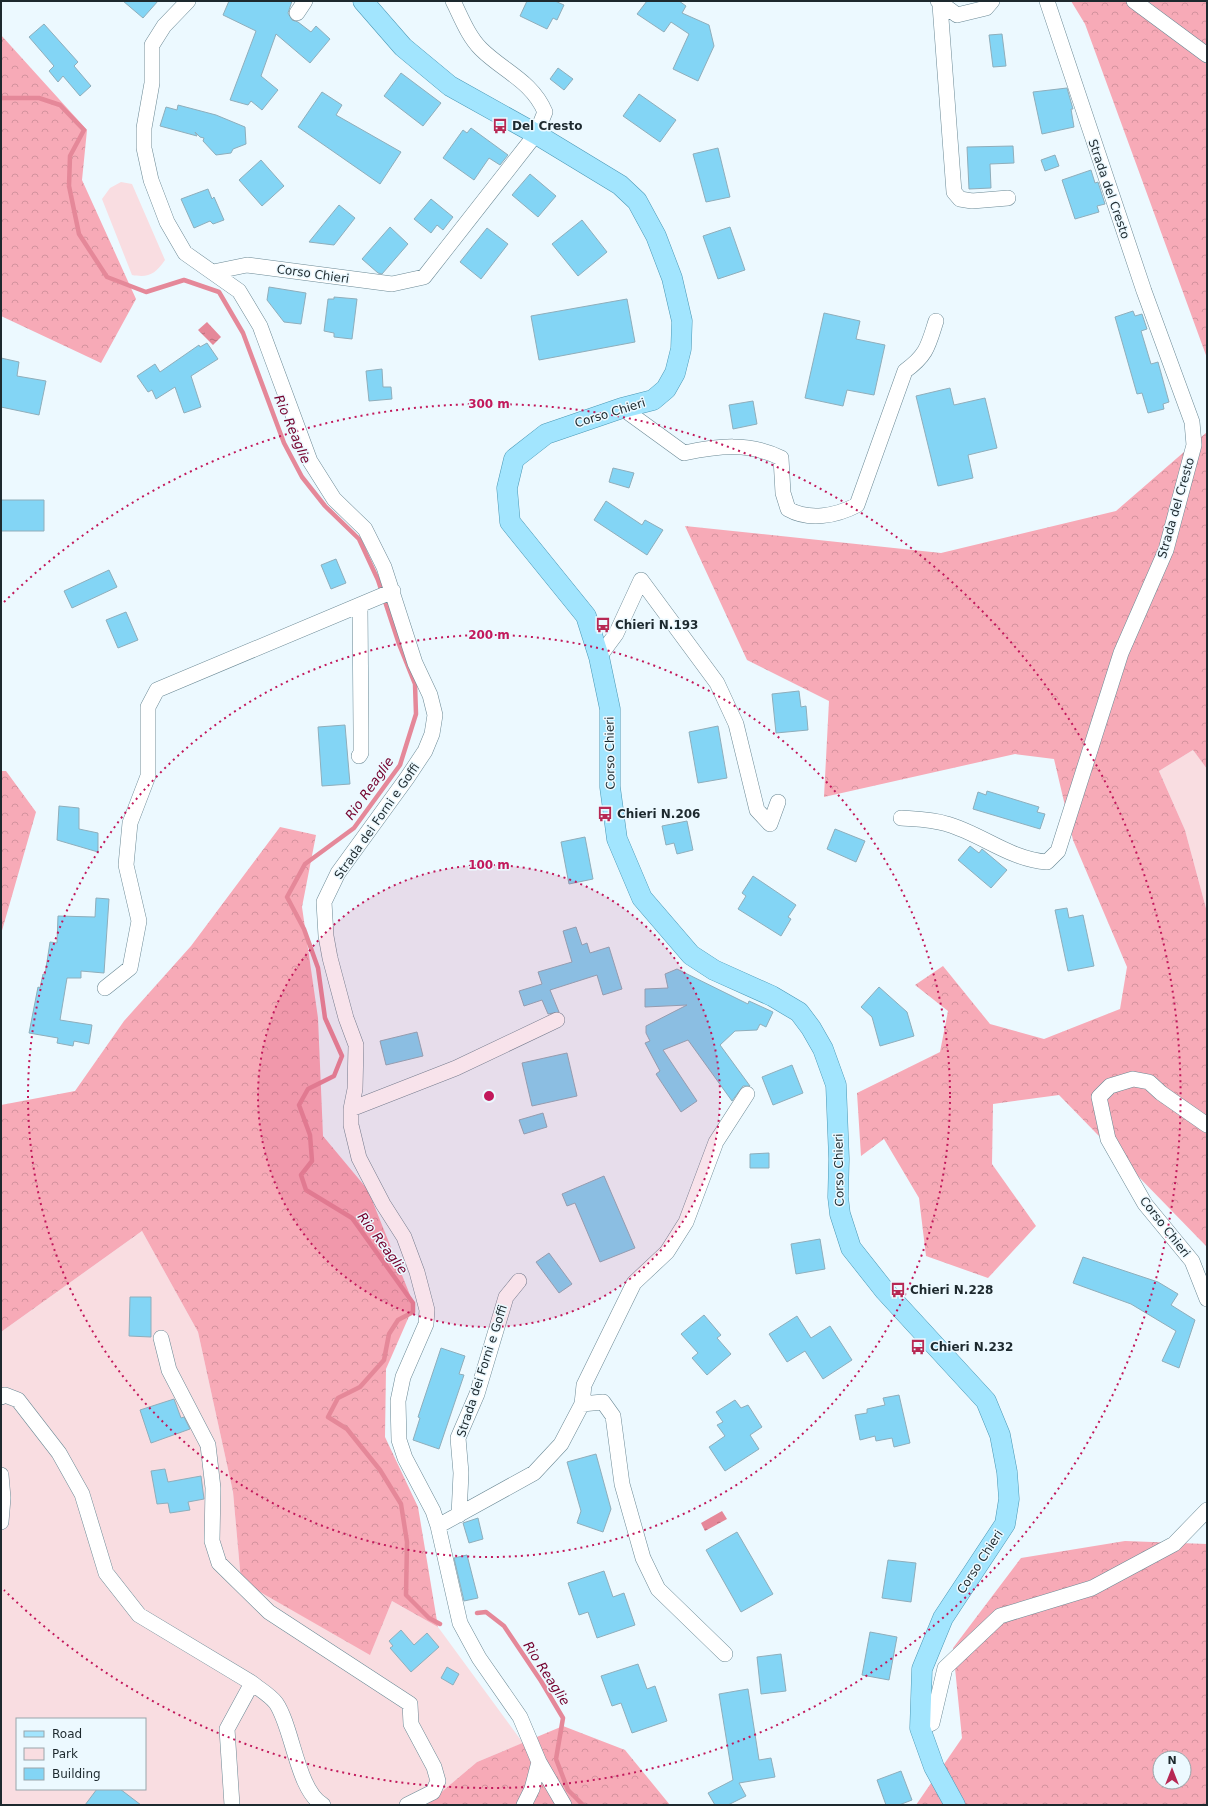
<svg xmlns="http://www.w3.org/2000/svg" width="1208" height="1806" font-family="'DejaVu Sans',sans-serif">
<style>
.green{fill:#f9dde1;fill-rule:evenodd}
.forest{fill:url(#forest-crowns);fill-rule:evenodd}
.water{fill:url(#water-ripples)}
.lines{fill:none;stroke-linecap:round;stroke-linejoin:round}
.stream{stroke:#e58899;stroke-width:4.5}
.building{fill:#83d5f5;stroke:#8faebb}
.minor-casing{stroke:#6b8995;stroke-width:16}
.major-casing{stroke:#4b98b5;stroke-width:21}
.minor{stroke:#fff;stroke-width:15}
.major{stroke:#a2e5fe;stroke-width:20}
.ring{fill:none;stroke:#c2185b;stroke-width:2;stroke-dasharray:2 4}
.labels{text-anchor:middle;stroke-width:3;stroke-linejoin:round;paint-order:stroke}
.poi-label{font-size:12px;font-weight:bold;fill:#1d292e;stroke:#ecf9ff;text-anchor:start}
.street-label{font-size:12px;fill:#1d292e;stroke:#ecf9ff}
.water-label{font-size:13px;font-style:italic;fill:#74002d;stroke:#ecf9ff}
.centre{fill:#c2185b;stroke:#ecf9ff;stroke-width:2}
.ring-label{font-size:12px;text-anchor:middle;font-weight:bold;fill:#c2185b;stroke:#ecf9ff;stroke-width:3;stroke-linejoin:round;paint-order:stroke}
</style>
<defs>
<pattern id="forest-crowns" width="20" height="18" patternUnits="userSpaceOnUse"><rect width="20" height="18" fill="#f7aab7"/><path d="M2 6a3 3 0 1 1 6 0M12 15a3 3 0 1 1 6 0" fill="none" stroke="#d3929e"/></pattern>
<pattern id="water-ripples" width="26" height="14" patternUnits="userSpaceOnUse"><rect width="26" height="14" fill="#e58899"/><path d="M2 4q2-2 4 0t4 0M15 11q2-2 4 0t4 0" fill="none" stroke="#b96f7d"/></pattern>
</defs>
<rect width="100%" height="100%" fill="#ecf9ff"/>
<path class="green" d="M 121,182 L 132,184 L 165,260 C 155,274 149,278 132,275 L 102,199 L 110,188 Z
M 1193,750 L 1207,769 L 1207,912 L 1185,830 L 1159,771 Z
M 142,1231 L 198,1332 L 233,1492 L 241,1581 L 370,1654 L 392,1601 L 438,1627 L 523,1743 L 477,1762 L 426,1805 L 1,1805 L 1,1332 ZM 17,1719 L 145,1719 L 145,1789 L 17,1789 Z"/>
<path class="forest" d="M 1071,1 L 1207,1 L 1207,358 L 1085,24 Z
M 1,35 L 87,130 L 82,180 L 136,299 L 101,363 L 1,316 Z
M 1207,432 L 1207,769 L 1193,750 L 1159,771 L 1185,830 L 1207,912 L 1207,1247 L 1059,1095 L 993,1104 L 992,1164 L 1036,1226 L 988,1278 L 926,1256 L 919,1198 L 884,1139 L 861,1156 L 857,1093 L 940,1052 L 948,1011 L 915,985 L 943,966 L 990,1024 L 1044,1039 L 1120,1009 L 1127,967 L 1073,840 L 1054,759 L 1015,754 L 824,797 L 829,701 L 747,660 L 685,526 L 941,553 L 1116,511 Z
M 1,771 L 6,771 L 36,812 L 1,934 Z
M 280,827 L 316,835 L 302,907 L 318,1018 L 323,1136 L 368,1190 L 414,1305 L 386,1369 L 385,1437 L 418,1507 L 438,1627 L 392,1601 L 370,1655 L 241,1581 L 233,1492 L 198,1332 L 142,1231 L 1,1332 L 1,1105 L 75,1091 L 124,1021 L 191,946 Z
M 1125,1541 L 1207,1544 L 1207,1805 L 916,1805 L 962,1738 L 953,1648 L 1021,1558 ZM 1160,1758 L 1184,1758 L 1184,1782 L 1160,1782 Z
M 563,1726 L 625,1750 L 670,1805 L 426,1805 L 477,1762 Z"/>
<path class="water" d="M 207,322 L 221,337 L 213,345 L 198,330 Z
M 722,1511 L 727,1519 L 705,1531 L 701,1523 Z"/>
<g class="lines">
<path class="stream" d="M 1,98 L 39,98 L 60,105 L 84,130 L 70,156 L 69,186 L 79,234 L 107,277 L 146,292 L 184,280 L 219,292 L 243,333 L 284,443 L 302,477 L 325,506 L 359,539 L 378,580 L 399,644 L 415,684 L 416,714 L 400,765 L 354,828 L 305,864 L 287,897 L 304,929 L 318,968 L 325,1018 L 342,1056 L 334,1076 L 308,1089 L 299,1105 L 310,1135 L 312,1161 L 301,1175 L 306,1190 L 352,1218 L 413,1303 L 413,1312 L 398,1320 L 389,1334 L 384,1360 L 360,1387 L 338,1398 L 328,1417 L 347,1429 L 380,1470 L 401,1504 L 407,1542 L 406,1595 L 429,1618 L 440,1624
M 477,1613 L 486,1612 L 504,1626 L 541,1681 L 563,1718 L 556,1759 L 568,1790 L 583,1805"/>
</g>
<path class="building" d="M 123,1 L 158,1 L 143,18 Z
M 229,1 L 292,1 L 288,13 L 292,20 L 298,22 L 311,32 L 316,26 L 330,39 L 310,63 L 276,34 L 261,76 L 278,90 L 262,110 L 251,101 L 248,105 L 230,100 L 256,31 L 223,15 Z
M 527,1 L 555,1 L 564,5 L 557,20 L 553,18 L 547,29 L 520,16 Z
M 647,1 L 679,1 L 686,6 L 682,13 L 709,25 L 714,46 L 698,81 L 673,69 L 689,34 L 671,22 L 664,32 L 637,14 Z
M 44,24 L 78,62 L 74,66 L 91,86 L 80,96 L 63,76 L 58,82 L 49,71 L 54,66 L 29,37 Z
M 1002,34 L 1006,66 L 993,67 L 989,35 Z
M 558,68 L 573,79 L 564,90 L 550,79 Z
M 401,73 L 441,103 L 423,126 L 384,96 Z
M 1067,88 L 1073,109 L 1071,109 L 1074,127 L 1042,134 L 1033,92 Z
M 322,92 L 342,105 L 336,115 L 401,152 L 380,184 L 298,127 Z
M 639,94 L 676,120 L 660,142 L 623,116 Z
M 178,105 L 216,115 L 245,127 L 246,144 L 233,149 L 231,153 L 216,155 L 203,141 L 204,138 L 200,137 L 195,132 L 197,136 L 160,126 L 166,107 L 177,110 Z
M 471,128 L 508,155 L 500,165 L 489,158 L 474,180 L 443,158 L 463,130 L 467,133 Z
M 1013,146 L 1014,163 L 990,164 L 991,188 L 969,189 L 967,147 Z
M 718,148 L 730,197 L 706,202 L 693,154 Z
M 1055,155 L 1059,166 L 1045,171 L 1041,160 Z
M 261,160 L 284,186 L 262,206 L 239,180 Z
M 1091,170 L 1095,183 L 1098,182 L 1105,204 L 1097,206 L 1099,212 L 1075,219 L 1062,180 Z
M 530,174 L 556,196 L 538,217 L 512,195 Z
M 208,189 L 212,199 L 214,197 L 224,220 L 213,224 L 210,221 L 194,228 L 181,199 Z
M 431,199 L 453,217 L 443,230 L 437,225 L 431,233 L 414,219 Z
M 339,205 L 355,218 L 334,245 L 309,242 Z
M 582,220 L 607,252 L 578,276 L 552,244 Z
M 390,227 L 408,244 L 382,274 L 378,273 L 362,259 Z
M 730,227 L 745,270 L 718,279 L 703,236 Z
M 487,228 L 508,244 L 481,279 L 460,262 Z
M 269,287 L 306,293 L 301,324 L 284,322 L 267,300 Z
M 334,297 L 357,299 L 352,339 L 334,337 L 334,333 L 324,331 L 328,299 L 334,299 Z
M 627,299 L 635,342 L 539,360 L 531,316 Z
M 1133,311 L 1135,316 L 1142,314 L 1147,329 L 1141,331 L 1151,364 L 1158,362 L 1169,402 L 1163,404 L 1164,409 L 1148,413 L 1142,393 L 1137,394 L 1115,317 Z
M 824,313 L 860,321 L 856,339 L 885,345 L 874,395 L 847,390 L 843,406 L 805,398 Z
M 207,343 L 218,359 L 191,376 L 201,407 L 184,413 L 175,387 L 156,399 L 152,390 L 148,392 L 137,376 L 155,364 L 160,372 L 199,345 L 200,347 Z
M 1,358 L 19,362 L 17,376 L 46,381 L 39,415 L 1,407 Z
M 382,369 L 383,387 L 391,387 L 392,399 L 369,401 L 366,371 Z
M 950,388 L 954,405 L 985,398 L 997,448 L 968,455 L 973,478 L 938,486 L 916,396 Z
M 753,401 L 757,424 L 733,429 L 729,405 Z
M 613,468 L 634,473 L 629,488 L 609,482 Z
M 1,500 L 44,500 L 44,531 L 1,531 Z
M 606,501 L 642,525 L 645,520 L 663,530 L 647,555 L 594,520 Z
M 336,559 L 346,583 L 331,589 L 321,565 Z
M 109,570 L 117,587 L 72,608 L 64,591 Z
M 126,612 L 138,640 L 118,648 L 106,620 Z
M 799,691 L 801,707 L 806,706 L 808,730 L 776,733 L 772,694 Z
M 345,725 L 350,784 L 322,786 L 318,727 Z
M 718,726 L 727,778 L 698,783 L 689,732 Z
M 987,791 L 1039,807 L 1037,812 L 1045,814 L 1040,829 L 973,809 L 978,792 L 986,795 Z
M 59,806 L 79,808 L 79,829 L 98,833 L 98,852 L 57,840 Z
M 687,821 L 693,850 L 677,854 L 674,843 L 666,845 L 662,826 Z
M 835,829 L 865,841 L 856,862 L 827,849 Z
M 585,837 L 593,879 L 569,884 L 561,842 Z
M 970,846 L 979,853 L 982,849 L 1007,870 L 991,888 L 958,860 Z
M 753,876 L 796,905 L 788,917 L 791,919 L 781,936 L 738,909 L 746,896 L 742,893 Z
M 96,898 L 109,899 L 104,973 L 81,971 L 81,978 L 67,978 L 60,1020 L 92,1025 L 89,1044 L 74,1041 L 73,1046 L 57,1043 L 58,1038 L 29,1033 L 38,987 L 40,988 L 43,974 L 45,975 L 50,942 L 57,943 L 58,916 L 95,917 Z
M 1067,908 L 1069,918 L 1083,915 L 1094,966 L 1068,971 L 1055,910 Z
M 576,927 L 582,945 L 587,943 L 590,953 L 609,947 L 622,989 L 603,995 L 597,975 L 550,990 L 559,1012 L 548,1014 L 542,1000 L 524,1006 L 519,991 L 542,984 L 538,972 L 572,962 L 563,931 Z
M 677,969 L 748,1004 L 749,1001 L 773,1012 L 766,1027 L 760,1024 L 757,1030 L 735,1031 L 720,1045 L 750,1086 L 743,1086 L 732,1101 L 688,1040 L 663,1050 L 697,1101 L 681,1112 L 656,1074 L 660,1071 L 645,1043 L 650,1041 L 646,1033 L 646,1026 L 687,1005 L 645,1007 L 645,989 L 668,988 L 665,974 Z
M 879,987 L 907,1012 L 914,1036 L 880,1046 L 872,1017 L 861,1007 Z
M 417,1032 L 423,1056 L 386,1065 L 380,1041 Z
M 567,1053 L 577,1096 L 532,1106 L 522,1063 Z
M 792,1065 L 803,1093 L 773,1105 L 762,1077 Z
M 543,1113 L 547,1127 L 524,1134 L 519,1120 Z
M 769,1153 L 769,1168 L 750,1168 L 750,1154 Z
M 604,1176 L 635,1248 L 600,1262 L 575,1203 L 567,1206 L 562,1194 Z
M 820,1239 L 825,1269 L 796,1274 L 791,1244 Z
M 549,1253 L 572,1284 L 559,1293 L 536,1262 Z
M 1083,1257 L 1158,1282 L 1178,1294 L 1171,1305 L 1195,1320 L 1179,1368 L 1162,1361 L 1176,1331 L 1131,1304 L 1073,1283 Z
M 130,1297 L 151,1297 L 151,1337 L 129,1336 Z
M 704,1315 L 721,1335 L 717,1338 L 731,1354 L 707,1375 L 692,1358 L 698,1353 L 681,1334 Z
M 797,1316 L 811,1338 L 830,1326 L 852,1360 L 823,1379 L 805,1351 L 787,1362 L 769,1334 Z
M 441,1348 L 465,1356 L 459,1374 L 464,1375 L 439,1449 L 413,1440 L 420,1418 L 418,1417 Z
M 899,1395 L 910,1443 L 894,1447 L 892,1438 L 876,1441 L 875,1436 L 860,1440 L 855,1415 L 867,1413 L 867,1409 L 885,1405 L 883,1398 Z
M 174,1399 L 181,1418 L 184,1417 L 190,1429 L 151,1443 L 140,1410 Z
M 735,1400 L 741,1408 L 748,1405 L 762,1427 L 750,1435 L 759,1449 L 725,1471 L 709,1447 L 725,1436 L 717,1425 L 723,1422 L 716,1412 Z
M 596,1454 L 611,1509 L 603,1532 L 577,1523 L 581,1511 L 567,1462 Z
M 165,1469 L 168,1482 L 201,1476 L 204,1499 L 188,1502 L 190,1510 L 170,1513 L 168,1503 L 157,1504 L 151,1471 Z
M 478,1518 L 483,1539 L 469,1543 L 463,1523 Z
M 737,1532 L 773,1594 L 741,1612 L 706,1550 Z
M 467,1555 L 478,1598 L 464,1601 L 454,1558 Z
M 888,1560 L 916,1563 L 911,1602 L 882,1598 Z
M 604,1571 L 613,1597 L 624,1593 L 635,1625 L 597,1638 L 588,1612 L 579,1615 L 568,1583 Z
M 401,1630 L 414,1645 L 427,1633 L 439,1647 L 411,1672 L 390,1648 L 393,1646 L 389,1641 Z
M 870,1632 L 897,1637 L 889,1680 L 862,1675 Z
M 781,1654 L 786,1691 L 761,1694 L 757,1657 Z
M 638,1664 L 647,1689 L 655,1686 L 667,1721 L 632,1733 L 621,1703 L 612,1706 L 601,1676 Z
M 447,1667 L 459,1674 L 453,1685 L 441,1678 Z
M 748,1689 L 759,1760 L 771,1758 L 775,1777 L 739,1783 L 746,1796 L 728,1805 L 715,1805 L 708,1793 L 733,1780 L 719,1694 Z
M 901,1771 L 912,1800 L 899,1805 L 886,1805 L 877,1780 Z
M 97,1789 L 120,1789 L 141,1805 L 85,1805 Z"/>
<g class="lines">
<defs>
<path id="minor" d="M 188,1 L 164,26 L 152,45 L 152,83 L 144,128 L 144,148 L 151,180 L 167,222 L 185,253 L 239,291 L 260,326 L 310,461 L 334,499 L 365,529 L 384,567 L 415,663 L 430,695 L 435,715 L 432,734 L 425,751 L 407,778 L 338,873 L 324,902 L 326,936 L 330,958 L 346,1018 L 356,1045 L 355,1089 L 351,1109 L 351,1125 L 359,1158 L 383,1204 L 404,1237 L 417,1272 L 427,1310 L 426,1324 L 403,1377 L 398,1401 L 399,1440 L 405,1458 L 433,1511 L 438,1526 L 460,1623 L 479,1658 L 520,1717 L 539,1762 L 564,1805
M 938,1 L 957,15 L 986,8 L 992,1
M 1134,1 L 1207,55
M 940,5 L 954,192 L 960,199 L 972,201 L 1008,198
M 297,13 L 305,1
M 213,272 L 247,265 L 392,284 L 424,277 L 536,134 L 545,112 C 532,81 503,71 481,49 C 468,36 461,17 453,1
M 622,408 L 684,453 C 718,446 749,442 781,458 L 783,493 L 788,509 C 809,521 836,516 857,505 L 905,371 C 927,355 928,346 936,321
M 599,657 L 616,634 L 641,580 L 717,683 L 736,724 L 757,810 L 770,824 L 778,802
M 359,756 L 361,753 L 361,730 L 360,606
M 901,818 C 916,819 932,819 947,824 C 982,834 1009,859 1047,862 L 1058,851 L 1121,653 L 1166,550 L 1194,445 L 1192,422 L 1144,291 L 1047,1
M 105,988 L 130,968 L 139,921 L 126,865 L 130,823 L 148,776 L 148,707 L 157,690 L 393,591
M 351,1109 L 456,1068 L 557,1020
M 1207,1125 L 1161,1093 L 1149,1082 L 1133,1079 L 1110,1086 L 1099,1097 L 1108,1139 L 1145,1204 L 1192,1261 L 1207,1299
M 161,1338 L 169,1370 L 208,1445 L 213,1488 L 212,1541 L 219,1563 L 269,1612 L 410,1704 L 411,1724 L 434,1767 L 438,1781 L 433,1792 L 407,1805
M 1,1397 L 5,1395 L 18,1400 L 59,1453 L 82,1494 L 106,1573 L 139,1615 L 252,1683
M 582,1404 L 584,1385 L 634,1283 L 667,1252 L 686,1222 L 716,1142 L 747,1094
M 1,1475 L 3,1498 L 1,1522
M 459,1515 L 461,1473 L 458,1438 L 477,1394 L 506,1297 L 519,1281
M 438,1526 L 534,1473 L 561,1444 L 582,1404 L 603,1402 L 613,1416 L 622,1484 L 643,1558 L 658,1589 L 725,1654
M 920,1728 L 932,1723 L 945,1668 L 1000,1616 L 1092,1588 L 1174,1544 L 1207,1510
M 232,1805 L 227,1729 L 252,1683 C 259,1689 270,1695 276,1703 C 293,1728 297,1790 323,1805
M 524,1805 L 532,1789 L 539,1762"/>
<path id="major" d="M 363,1 L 403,47 L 450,86 L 536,134 L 620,185 L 637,201 L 656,236 L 672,278 L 682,321 L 681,349 L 675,373 L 666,389 L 653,400 L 622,408 L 546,434 L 514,459 L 507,488 L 510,522 L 586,616 L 599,657 L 610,709 L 610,787 L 617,839 L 642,898 L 691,955 L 714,970 L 772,996 L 799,1012 L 811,1028 L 823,1049 L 836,1085 L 839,1159 L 838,1197 L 840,1214 L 851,1248 L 885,1291 L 986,1401 L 1000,1435 L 1007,1472 L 1009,1499 L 1005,1524 L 943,1618 L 922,1669 L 920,1728 L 934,1767 L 955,1805"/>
</defs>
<use href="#minor" class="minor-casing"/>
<use href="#major" class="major-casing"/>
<use href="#minor" class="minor"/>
<use href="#major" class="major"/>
</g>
<circle cx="489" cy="1096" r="231" fill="#c2185b" fill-opacity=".12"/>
<g class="ring">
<circle cx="489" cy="1096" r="231"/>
<circle cx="489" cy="1096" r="461"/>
<path d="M4 602A692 692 0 1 1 4 1590"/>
</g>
<defs>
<symbol id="bus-bare" viewBox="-9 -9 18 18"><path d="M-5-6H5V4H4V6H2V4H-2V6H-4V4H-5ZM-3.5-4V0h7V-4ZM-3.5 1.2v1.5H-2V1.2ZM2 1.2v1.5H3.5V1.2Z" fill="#b72854" stroke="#ecf9ff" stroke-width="2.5" paint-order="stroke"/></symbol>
</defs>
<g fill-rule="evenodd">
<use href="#bus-bare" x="489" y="115" width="22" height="22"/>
<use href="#bus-bare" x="592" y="614" width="22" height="22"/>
<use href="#bus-bare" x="594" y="803" width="22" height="22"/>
<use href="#bus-bare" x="887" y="1279" width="22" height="22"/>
<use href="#bus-bare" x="907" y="1336" width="22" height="22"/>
</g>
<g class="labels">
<g class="poi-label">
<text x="512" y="130">Del Cresto</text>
<text x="615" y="629">Chieri N.193</text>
<text x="617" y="818">Chieri N.206</text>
<text x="910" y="1294">Chieri N.228</text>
<text x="930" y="1351">Chieri N.232</text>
</g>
<g class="street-label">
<text transform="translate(1109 189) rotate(71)" y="4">Strada del Cresto</text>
<text transform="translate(313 274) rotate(8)" y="4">Corso Chieri</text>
<text transform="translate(610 413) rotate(-17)" y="4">Corso Chieri</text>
<text transform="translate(1176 508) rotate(-74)" y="4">Strada del Cresto</text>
<text transform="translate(610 753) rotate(-91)" y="4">Corso Chieri</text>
<text transform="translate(377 821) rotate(-55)" y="4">Strada dei Forni e Goffi</text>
<text transform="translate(839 1170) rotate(-91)" y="4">Corso Chieri</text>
<text transform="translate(1165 1227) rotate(52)" y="4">Corso Chieri</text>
<text transform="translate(482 1371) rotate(-72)" y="4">Strada dei Forni e Goffi</text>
<text transform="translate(980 1562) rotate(-57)" y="4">Corso Chieri</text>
</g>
<g class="water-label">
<text transform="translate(293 429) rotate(67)" y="5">Rio Reaglie</text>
<text transform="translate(369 788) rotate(-55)" y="5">Rio Reaglie</text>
<text transform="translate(383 1243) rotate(53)" y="5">Rio Reaglie</text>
<text transform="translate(547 1673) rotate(57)" y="5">Rio Reaglie</text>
</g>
</g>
<circle cx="489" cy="1096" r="6" class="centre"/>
<g class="ring-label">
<text x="489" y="408">300 m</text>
<text x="489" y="639">200 m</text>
<text x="489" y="869">100 m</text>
</g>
<rect width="1208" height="1806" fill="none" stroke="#1d292e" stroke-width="4"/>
<rect x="16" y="1718" width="130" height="72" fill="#ecf9ff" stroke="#99a6ab"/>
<rect x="24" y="1731" width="20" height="6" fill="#a2e5fe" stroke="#99a6ab"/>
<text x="52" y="1738" font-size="12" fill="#1d292e">Road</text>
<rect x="24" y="1748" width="20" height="12" fill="#f9dde1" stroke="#99a6ab"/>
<text x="52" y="1758" font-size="12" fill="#1d292e">Park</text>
<rect x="24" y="1768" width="20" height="12" fill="#83d5f5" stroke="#99a6ab"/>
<text x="52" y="1778" font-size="12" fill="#1d292e">Building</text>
<g transform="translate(1172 1770)"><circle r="19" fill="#ecf9ff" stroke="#99a6ab"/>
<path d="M0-3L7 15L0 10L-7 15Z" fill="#b72854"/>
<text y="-6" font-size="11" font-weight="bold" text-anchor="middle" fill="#1d292e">N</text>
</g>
</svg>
